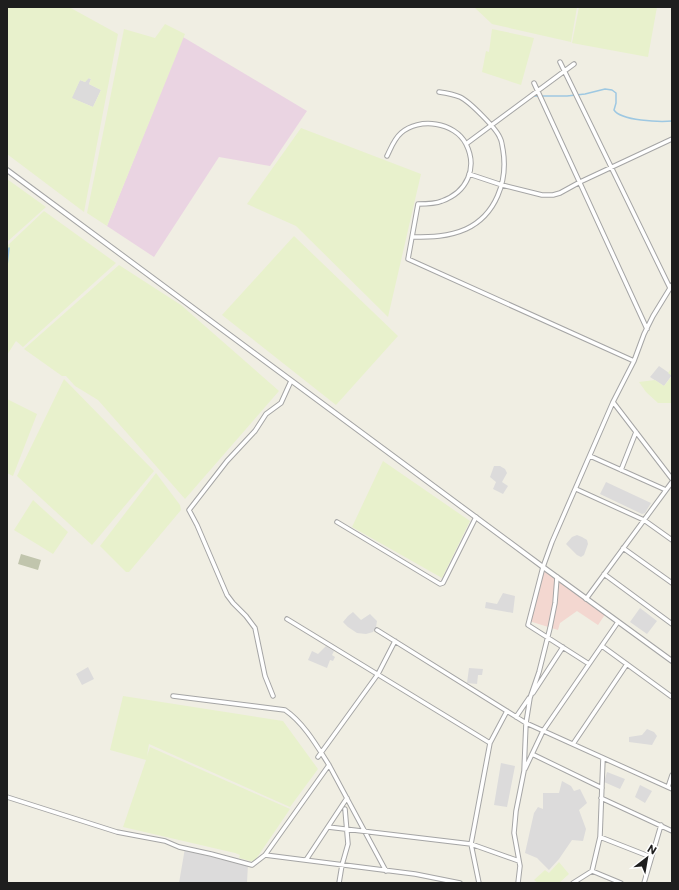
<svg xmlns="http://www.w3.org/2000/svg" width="679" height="890" font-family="Commissioner,sans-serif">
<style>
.residential{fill:#dcdbdb}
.commercial{fill:#f3d7d0}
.industrial{fill:#ead4e2}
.construction{fill:#c1c5ad}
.farmland{fill:#e8f1cc;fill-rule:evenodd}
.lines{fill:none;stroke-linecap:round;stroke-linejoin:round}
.stream{stroke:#9ec8e2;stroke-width:1.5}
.minor-casing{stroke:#a5a5a5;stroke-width:5.5}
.tertiary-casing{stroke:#a5a5a5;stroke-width:6}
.minor{stroke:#fff;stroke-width:3.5}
.tertiary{stroke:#fff;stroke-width:4}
</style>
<rect width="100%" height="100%" fill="#f0eee3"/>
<path class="residential" d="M 88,78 L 91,79 L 89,84 L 101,90 L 93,107 L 71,98 L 80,80 L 85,82 Z
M 659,366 L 672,375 L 664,386 L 650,377 Z
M 494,466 L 500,466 L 505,469 L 507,473 L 502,482 L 508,486 L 503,494 L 493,489 L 496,482 L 490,477 Z
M 606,482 L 651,503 L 645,513 L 642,514 L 600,494 Z
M 577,535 L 582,537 L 587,540 L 588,544 L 584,555 L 581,557 L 577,555 L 566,544 L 572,537 Z
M 503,593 L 515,596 L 513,613 L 485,608 L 486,602 L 497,604 Z
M 640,608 L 657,621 L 647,634 L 630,622 Z
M 353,612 L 361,620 L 370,614 L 377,621 L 376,627 L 373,632 L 366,634 L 357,633 L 348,627 L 343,622 L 348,616 Z
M 326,646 L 334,651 L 332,655 L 335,657 L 333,661 L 330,660 L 327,668 L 308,660 L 312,651 L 318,654 Z
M 88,667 L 94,679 L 82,685 L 76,674 Z
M 469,668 L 483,669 L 482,675 L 478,675 L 477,684 L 467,683 Z
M 647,729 L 654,732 L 657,736 L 652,745 L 629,742 L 629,737 L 642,735 Z
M 501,763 L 515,766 L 507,807 L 494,805 Z
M 607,772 L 625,779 L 620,789 L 604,782 Z
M 562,781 L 571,786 L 574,791 L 580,789 L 587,803 L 579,810 L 586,829 L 583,841 L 572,840 L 559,859 L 549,870 L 537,858 L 525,853 L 534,813 L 538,807 L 543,809 L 543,793 L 559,793 Z
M 640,785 L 652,791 L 645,803 L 635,797 Z
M 185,848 L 248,864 L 247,883 L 179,883 Z"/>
<path class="commercial" d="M 543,567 L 606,613 L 598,625 L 577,611 L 560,623 L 558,630 L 529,621 Z"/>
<path class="industrial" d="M 183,37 L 307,111 L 270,166 L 219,157 L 154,257 L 107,226 Z"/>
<path class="construction" d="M 21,554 L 41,560 L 38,570 L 18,564 Z"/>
<path class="farmland" d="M 7,7 L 69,7 L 118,34 L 84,212 L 7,154 ZM 89,78 L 91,79 L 89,84 L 101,90 L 93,107 L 72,98 L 80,80 L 85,82 Z
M 474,7 L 577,7 L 571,42 L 492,24 Z
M 579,7 L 657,7 L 648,57 L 572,43 Z
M 165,24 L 185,34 L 107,226 L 87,213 L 124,29 L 155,38 Z
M 492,29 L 534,38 L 521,85 L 482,72 L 486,51 L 489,52 Z
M 301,128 L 421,174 L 388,317 L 296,226 L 247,204 Z
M 7,179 L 46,207 L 7,242 Z
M 44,211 L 116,263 L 23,347 L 16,341 L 7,355 L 7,246 Z
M 294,236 L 398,336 L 336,405 L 222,315 Z
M 119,265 L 181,305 L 279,391 L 185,499 L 98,400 L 75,386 L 66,376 L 62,376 L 24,349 Z
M 670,370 L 672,370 L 672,403 L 658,403 L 646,392 L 639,382 L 655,380 L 664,386 L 672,376 L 668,373 Z
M 64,379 L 154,471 L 92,545 L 17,476 Z
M 7,399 L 37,414 L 13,476 L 7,473 Z
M 383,461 L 470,521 L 442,578 L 352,527 Z
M 156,473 L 180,505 L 181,510 L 129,572 L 126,572 L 100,546 Z
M 33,500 L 68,532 L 53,554 L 14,530 Z
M 123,696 L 283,721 L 318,769 L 290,807 L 149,744 L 147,756 L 150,747 L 290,809 L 254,862 L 239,858 L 240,855 L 235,853 L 123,827 L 146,760 L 110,750 Z
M 559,862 L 569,874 L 559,883 L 538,883 L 534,880 L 545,870 L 549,873 Z"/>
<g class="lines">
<path class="stream" d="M 534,96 L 567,96 L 585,94 L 605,89 L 612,90 L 616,93 L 616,103 L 614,110 C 621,121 660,122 672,121
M 7,266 L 9,248"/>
<defs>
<path id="minor" d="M 560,62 L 670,288
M 534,83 L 647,329
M 466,144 L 574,64
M 387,156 C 391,148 394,139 401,133 C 419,117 455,122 466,144 C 478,168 467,192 442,201 C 435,204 426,204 418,204 L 408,259 L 634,361
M 469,174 L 502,185 L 542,195 L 553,195 L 560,193 L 580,182 L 672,139
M 412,237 C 431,237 448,237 466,229 C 496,215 508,181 503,150 C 502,146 502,141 500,138 C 497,129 469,101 460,97 C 453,94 446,93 439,92
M 613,402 L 672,479
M 590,456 L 666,490
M 621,470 L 636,432
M 576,489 L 644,520 L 672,540
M 337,522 L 440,584 L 443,583 L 476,517
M 623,548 L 672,583
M 604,574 L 672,624
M 586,599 L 672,482
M 287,619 L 490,743
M 377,630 L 526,723 L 672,789
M 602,646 L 672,697
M 589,664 L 528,625 L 543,567 L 552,542 L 613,402 L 634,361 L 644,334 L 653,316 L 672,285
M 533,693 L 563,647
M 173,696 L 285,710 C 304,723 317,746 329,765 L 386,871
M 273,696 L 265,676 L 255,628 L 246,616 L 233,603 L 227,595 L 197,525 L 189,510 L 227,461 L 255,431 L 266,414 L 281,403 L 291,381
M 516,717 L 529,698
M 573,744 L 627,664
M 532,754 L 602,788
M 318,757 L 378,674 L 395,641
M 525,769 L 543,731 L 618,622
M 668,787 L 672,775
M 7,797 L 117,832 L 165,841 L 179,847 L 211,854 L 252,865 L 265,855 L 329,765
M 601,798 L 672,831
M 328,827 L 471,844 L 519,861
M 600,837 L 651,857
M 265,855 L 415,874 L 460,883
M 306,860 L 347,798
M 592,871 L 621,883
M 339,883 L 342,865 L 348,844 L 345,809
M 479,883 L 471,844 L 490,743 L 507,711
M 518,883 L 520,866 L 514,833 L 516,811 L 524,771 L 526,723 L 530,698 L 539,672 L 550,628 L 555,603 L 557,577
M 573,883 L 592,871 L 600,837 L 603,758
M 644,883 L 661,825"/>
<path id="tertiary" d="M 7,170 L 543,567 L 672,661"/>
</defs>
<use href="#minor" class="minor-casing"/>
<use href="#tertiary" class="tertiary-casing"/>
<use href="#minor" class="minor"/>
<use href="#tertiary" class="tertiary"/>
</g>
<rect width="679" height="890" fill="none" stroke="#1e1e1e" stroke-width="16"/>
<g transform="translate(647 858) rotate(31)" stroke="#ffffff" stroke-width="3" paint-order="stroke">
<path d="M0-3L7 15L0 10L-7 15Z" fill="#1e1e1e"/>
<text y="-6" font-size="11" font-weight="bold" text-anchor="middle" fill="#1e1e1e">N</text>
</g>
</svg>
